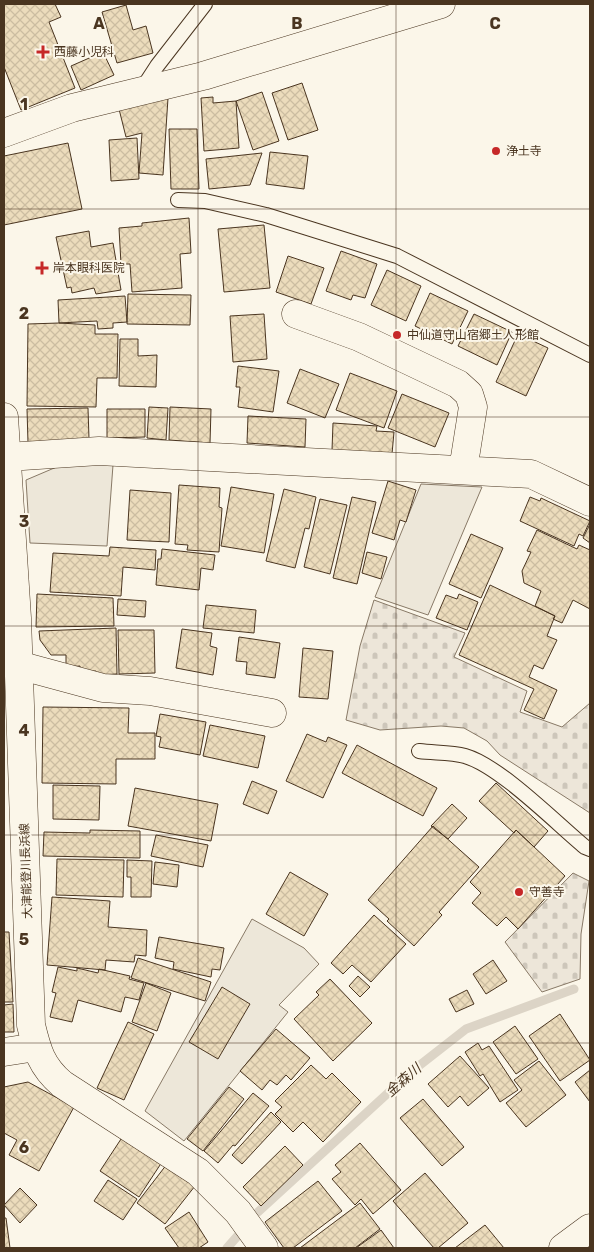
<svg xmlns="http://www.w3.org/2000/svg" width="594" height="1252" font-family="Rubik,'Noto Sans JP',sans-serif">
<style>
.cemetery{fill:url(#cemetery-stones);stroke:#887966}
.parking{fill:#ede7d9;stroke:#887966}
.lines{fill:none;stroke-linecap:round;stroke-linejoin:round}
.stream{stroke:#dcd4c6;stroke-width:9}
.building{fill:url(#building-cross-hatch);stroke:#4a3520}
.service-casing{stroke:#4a3520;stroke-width:16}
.minor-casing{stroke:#4a3520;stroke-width:29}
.tertiary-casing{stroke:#4a3520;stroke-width:29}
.primary-casing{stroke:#4a3520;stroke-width:29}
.service{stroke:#fbf6e9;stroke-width:14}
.minor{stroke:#fbf6e9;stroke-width:28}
.tertiary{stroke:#fbf6e9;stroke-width:28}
.primary{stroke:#fbf6e9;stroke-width:28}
.grid{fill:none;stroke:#4a3520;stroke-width:1;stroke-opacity:0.55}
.poi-dot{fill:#c62828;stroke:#fbf6e9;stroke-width:2}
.labels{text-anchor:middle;stroke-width:4;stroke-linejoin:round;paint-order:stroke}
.poi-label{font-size:12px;fill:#4a3520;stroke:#fbf6e9;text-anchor:start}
.street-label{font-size:12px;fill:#4a3520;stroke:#fbf6e9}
.water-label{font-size:14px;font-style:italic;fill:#4a3520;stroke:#fbf6e9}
.grid-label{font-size:16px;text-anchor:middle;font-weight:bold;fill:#4a3520;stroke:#fbf6e9;stroke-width:4;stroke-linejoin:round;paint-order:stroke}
</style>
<defs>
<pattern id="cemetery-stones" width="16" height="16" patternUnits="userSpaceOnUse" patternTransform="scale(1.25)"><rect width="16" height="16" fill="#ede6d9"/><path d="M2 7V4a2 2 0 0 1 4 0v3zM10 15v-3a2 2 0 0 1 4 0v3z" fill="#cdc6ba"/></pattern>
<pattern id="building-cross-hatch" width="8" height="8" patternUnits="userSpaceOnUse" patternTransform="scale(1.25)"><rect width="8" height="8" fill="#ecdcbc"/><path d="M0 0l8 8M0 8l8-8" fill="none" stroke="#ccbda1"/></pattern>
</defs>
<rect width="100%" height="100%" fill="#fbf6e9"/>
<path class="cemetery" d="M 374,600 L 465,633 L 454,657 L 527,691 L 520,712 L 562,727 L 590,703 L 590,813 L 500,755 L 487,741 L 464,728 L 441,726 L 380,730 L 346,720 L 360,646 Z
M 573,873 L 589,881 L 581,934 L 580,979 L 542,992 L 505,942 Z"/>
<path class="parking" d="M 66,463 L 113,465 L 107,546 L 30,543 L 26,480 Z
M 421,484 L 482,487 L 428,615 L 375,597 Z
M 252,919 L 304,948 L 319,964 L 279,1005 L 288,1012 L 184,1141 L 145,1111 Z"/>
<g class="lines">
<path class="stream" d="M 258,1212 L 411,1072 L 466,1029 L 574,989
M 227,1248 L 241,1232"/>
</g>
<path class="building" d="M 4,4 L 55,4 L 61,17 L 49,22 L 75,88 L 21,110 L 4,67 Z
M 126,5 L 133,30 L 146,26 L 153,53 L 117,63 L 102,12 Z
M 103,52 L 114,75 L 81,90 L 71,66 Z
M 302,83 L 318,130 L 288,140 L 272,93 Z
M 262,92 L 279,141 L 253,150 L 236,101 Z
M 213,97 L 213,103 L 236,101 L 239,148 L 204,151 L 201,98 Z
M 168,98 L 163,175 L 139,173 L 142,133 L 126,137 L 119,109 Z
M 169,129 L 197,129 L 199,189 L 171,189 Z
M 137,138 L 139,179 L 111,181 L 109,140 Z
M 68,143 L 82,209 L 4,225 L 4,156 Z
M 270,152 L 308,156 L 304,189 L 266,184 Z
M 262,153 L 250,185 L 209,189 L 206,159 Z
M 189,218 L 191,253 L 180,254 L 182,288 L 132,292 L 130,264 L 121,264 L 119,228 L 142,226 L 142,223 Z
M 264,225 L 270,288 L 224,292 L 218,229 Z
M 89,231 L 91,247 L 113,243 L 121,290 L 96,294 L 94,288 L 72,293 L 71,287 L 67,288 L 56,237 Z
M 341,251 L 377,264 L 365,298 L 353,295 L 351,300 L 326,291 Z
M 288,256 L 324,268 L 311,304 L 276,292 Z
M 387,270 L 421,286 L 406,321 L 371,305 Z
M 430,293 L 468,311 L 452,344 L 415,326 Z
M 128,294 L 191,295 L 190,325 L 127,324 Z
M 125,296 L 127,322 L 113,323 L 113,328 L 98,329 L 97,321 L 59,323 L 58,300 Z
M 264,314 L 267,359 L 233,362 L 230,316 Z
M 474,314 L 512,332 L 497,365 L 458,346 Z
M 59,323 L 95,325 L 95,334 L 118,334 L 117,378 L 97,378 L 96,407 L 27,406 L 28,324 Z
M 518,334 L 548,348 L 526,396 L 496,382 Z
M 120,339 L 138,339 L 138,356 L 157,355 L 156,387 L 119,386 Z
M 238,366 L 279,371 L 273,412 L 238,407 L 240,387 L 236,387 Z
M 300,369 L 339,384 L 325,418 L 287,403 Z
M 350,373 L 397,391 L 384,428 L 336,410 Z
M 402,394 L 449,413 L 435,447 L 388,428 Z
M 149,407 L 168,408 L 166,440 L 147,438 Z
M 170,407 L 211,409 L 210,443 L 169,440 Z
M 88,408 L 89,439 L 28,443 L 27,409 Z
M 107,409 L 145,409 L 145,437 L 107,438 Z
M 248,416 L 306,419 L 305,447 L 247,443 Z
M 333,423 L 377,426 L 376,431 L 394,432 L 392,454 L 332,450 Z
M 388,481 L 416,490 L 406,522 L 400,520 L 394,540 L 372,533 Z
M 179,485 L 220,488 L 219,507 L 222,508 L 219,552 L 187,550 L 188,545 L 175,544 Z
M 231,487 L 274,494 L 264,553 L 221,546 Z
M 284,489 L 316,497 L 309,529 L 305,528 L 295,568 L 266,561 Z
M 130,490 L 171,493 L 169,542 L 127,540 Z
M 352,497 L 376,502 L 357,584 L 333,578 Z
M 530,497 L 540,501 L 541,498 L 590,521 L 583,536 L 579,534 L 574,546 L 520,521 Z
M 320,499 L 347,505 L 330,574 L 304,567 Z
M 590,524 L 590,543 L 583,538 Z
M 537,530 L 577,549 L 579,545 L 590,550 L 590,609 L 573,600 L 562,623 L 553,619 L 555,616 L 535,606 L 541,591 L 524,583 L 522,571 L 531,552 L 527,551 Z
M 471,534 L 503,548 L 481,598 L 449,584 Z
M 110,547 L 156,550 L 155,570 L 123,567 L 121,596 L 50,592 L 53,553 L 109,556 Z
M 162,549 L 215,555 L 213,570 L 201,568 L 199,590 L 156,585 L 158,559 L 161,559 Z
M 367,552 L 387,557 L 381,579 L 362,573 Z
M 490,585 L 555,616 L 547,636 L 557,640 L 543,669 L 534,665 L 529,677 L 557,690 L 544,719 L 524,710 L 534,689 L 459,655 Z
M 37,594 L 113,598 L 114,626 L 36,627 Z
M 459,594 L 478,602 L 467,630 L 436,618 L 446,595 L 457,599 Z
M 118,599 L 146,601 L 145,617 L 117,615 Z
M 206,605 L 256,610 L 254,633 L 203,628 Z
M 116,628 L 117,674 L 96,675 L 96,671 L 80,672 L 80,666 L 66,667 L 66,655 L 51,655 L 40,640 L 39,631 Z
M 182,629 L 212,633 L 210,646 L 217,648 L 213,675 L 176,668 Z
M 118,630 L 154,630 L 155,673 L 119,674 Z
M 239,637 L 280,643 L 275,678 L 246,674 L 247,662 L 236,661 Z
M 303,648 L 333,651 L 328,699 L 299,697 Z
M 43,707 L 129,708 L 128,733 L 155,733 L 155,759 L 116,759 L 116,784 L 42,783 Z
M 160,714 L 206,722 L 200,755 L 159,747 L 161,737 L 156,736 Z
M 210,725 L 265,736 L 258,768 L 203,756 Z
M 307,734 L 326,742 L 328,737 L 347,745 L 323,798 L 286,781 Z
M 357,745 L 437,788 L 423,816 L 342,773 Z
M 252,781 L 277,791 L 268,814 L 243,804 Z
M 496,783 L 548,831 L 534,847 L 516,830 L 514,833 L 479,801 Z
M 53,785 L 100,786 L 99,820 L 53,819 Z
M 135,788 L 218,804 L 211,841 L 128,826 Z
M 452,804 L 467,818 L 448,839 L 431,826 Z
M 433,826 L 479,867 L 439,912 L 442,915 L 414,946 L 387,921 L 389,919 L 368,900 Z
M 90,830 L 140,831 L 140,858 L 43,856 L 44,832 L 90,833 Z
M 516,830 L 565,876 L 518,929 L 506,917 L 497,926 L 472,903 L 481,893 L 470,882 Z
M 156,835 L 208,845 L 203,867 L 151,856 Z
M 57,859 L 124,860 L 123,897 L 56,895 Z
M 127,860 L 152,861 L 151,897 L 131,897 L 131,877 L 127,877 Z
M 155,862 L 179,865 L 177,887 L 153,884 Z
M 290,872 L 328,894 L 304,936 L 266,914 Z
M 52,897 L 110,901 L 108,927 L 147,930 L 146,956 L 135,955 L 134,962 L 106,960 L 105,970 L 47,965 Z
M 374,915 L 406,944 L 371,982 L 352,965 L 343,974 L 331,963 Z
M 4,932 L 9,932 L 13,1002 L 4,1002 Z
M 159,937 L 224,948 L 220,970 L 212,969 L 211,977 L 173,969 L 174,962 L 155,958 Z
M 138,958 L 211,982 L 205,1001 L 131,978 Z
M 493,960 L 507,981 L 486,994 L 473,974 Z
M 58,967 L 77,971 L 77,968 L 98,973 L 99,969 L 130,976 L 129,979 L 144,983 L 139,1000 L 125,997 L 121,1012 L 78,1000 L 72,1022 L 50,1017 L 56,993 L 52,992 Z
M 358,976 L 370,987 L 360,997 L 349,986 Z
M 330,979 L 372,1023 L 333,1061 L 294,1019 L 319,995 L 316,992 Z
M 146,983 L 171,993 L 157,1031 L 132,1022 Z
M 222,987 L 250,1004 L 218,1059 L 189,1042 Z
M 467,990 L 474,1004 L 456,1012 L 449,999 Z
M 13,1004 L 14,1032 L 4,1032 L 4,1005 Z
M 560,1014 L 590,1060 L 560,1081 L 529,1036 Z
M 128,1022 L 154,1034 L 124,1100 L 97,1088 Z
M 515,1026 L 538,1059 L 516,1074 L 493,1042 Z
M 276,1029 L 310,1058 L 291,1080 L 286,1075 L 277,1085 L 270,1080 L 262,1090 L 240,1071 Z
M 478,1043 L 482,1050 L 489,1046 L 518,1090 L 500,1102 L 483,1074 L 480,1076 L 465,1052 Z
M 460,1056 L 489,1088 L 468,1106 L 460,1096 L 448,1107 L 428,1084 Z
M 539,1061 L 566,1095 L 526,1127 L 506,1103 L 522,1090 L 514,1080 Z
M 311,1065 L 326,1079 L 332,1073 L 361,1102 L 323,1142 L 303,1122 L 293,1132 L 275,1114 L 282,1107 L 275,1101 Z
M 590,1070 L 590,1102 L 575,1082 Z
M 28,1082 L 74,1107 L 39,1171 L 9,1155 L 17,1140 L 4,1133 L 4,1087 Z
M 229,1087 L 244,1099 L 203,1151 L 187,1139 Z
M 253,1093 L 269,1106 L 235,1146 L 233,1145 L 218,1163 L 204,1151 Z
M 423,1099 L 464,1147 L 442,1166 L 400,1118 Z
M 271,1112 L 281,1122 L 242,1164 L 232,1155 Z
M 123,1136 L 162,1162 L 139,1197 L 100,1171 Z
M 360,1143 L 401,1190 L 373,1214 L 361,1199 L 355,1205 L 332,1179 L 341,1172 L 335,1165 Z
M 285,1146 L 303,1165 L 261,1206 L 243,1187 Z
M 167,1164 L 195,1186 L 165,1224 L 137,1203 Z
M 425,1173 L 468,1223 L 438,1248 L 434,1248 L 393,1201 Z
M 108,1180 L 137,1199 L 123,1220 L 94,1201 Z
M 318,1181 L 342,1211 L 293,1248 L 284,1248 L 265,1222 Z
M 20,1188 L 37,1205 L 20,1223 L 4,1205 Z
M 360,1203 L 380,1229 L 355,1248 L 300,1248 Z
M 189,1212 L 208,1242 L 199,1248 L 179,1248 L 165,1228 Z
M 4,1218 L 6,1218 L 10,1248 L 4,1248 Z
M 485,1225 L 504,1248 L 455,1248 Z
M 381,1230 L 394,1248 L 356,1248 Z"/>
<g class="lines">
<defs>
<path id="service" d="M 142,89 L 157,66 L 205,4
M 178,200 L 205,201 L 266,215 L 397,256 L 590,355
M 419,751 C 434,753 451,752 465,756 C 500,766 556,823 585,847 L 590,849"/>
<path id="minor" d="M 4,133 L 72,108 L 203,76 L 441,4
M 296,314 L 359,337 L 458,384 L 469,394 L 473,407 L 463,470
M 7,457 L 99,451 L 531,474 L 590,502
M 18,665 L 103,688 L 150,691 L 272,713
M 4,1052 L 36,1047"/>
<path id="tertiary" d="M 563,1248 L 590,1228"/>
<path id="primary" d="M 4,417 L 17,618 L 31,1025 C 37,1050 41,1066 62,1084 L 198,1172 L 238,1212 L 264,1248"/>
</defs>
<use href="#service" class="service-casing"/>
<use href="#minor" class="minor-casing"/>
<use href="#tertiary" class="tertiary-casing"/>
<use href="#primary" class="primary-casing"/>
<use href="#service" class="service"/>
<use href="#minor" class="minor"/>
<use href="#tertiary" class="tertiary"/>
<use href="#primary" class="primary"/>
</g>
<path class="grid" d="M 198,4 L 198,1248M 396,4 L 396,1248M 4,209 L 590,209M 4,417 L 590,417M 4,626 L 590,626M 4,835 L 590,835M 4,1043 L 590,1043"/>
<g class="poi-dot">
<path d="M40.5 44.5h5v5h5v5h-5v5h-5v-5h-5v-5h5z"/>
<circle cx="496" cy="151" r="5"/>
<path d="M39.5 260.5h5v5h5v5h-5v5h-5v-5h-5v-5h5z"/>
<circle cx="397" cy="335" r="5"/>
<circle cx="519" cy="892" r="5"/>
</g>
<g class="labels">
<g class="poi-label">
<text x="54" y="56">西藤小児科</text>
<text x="506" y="155">浄土寺</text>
<text x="53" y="272">岸本眼科医院</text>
<text x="407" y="339">中仙道守山宿郷土人形館</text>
<text x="529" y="896">守善寺</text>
</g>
<g class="street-label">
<text transform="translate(26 871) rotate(-92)" y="4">大津能登川長浜線</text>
</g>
<g class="water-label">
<text transform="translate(403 1080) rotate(-41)" y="5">金森川</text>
</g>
</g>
<g class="grid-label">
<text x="99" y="29">A</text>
<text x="297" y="29">B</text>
<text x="495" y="29">C</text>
<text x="24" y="110">1</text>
<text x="24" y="319">2</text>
<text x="24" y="527">3</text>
<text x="24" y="736">4</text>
<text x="24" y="945">5</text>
<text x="24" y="1153">6</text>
</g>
<rect width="594" height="1252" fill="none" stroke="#4a3520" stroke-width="10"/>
</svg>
